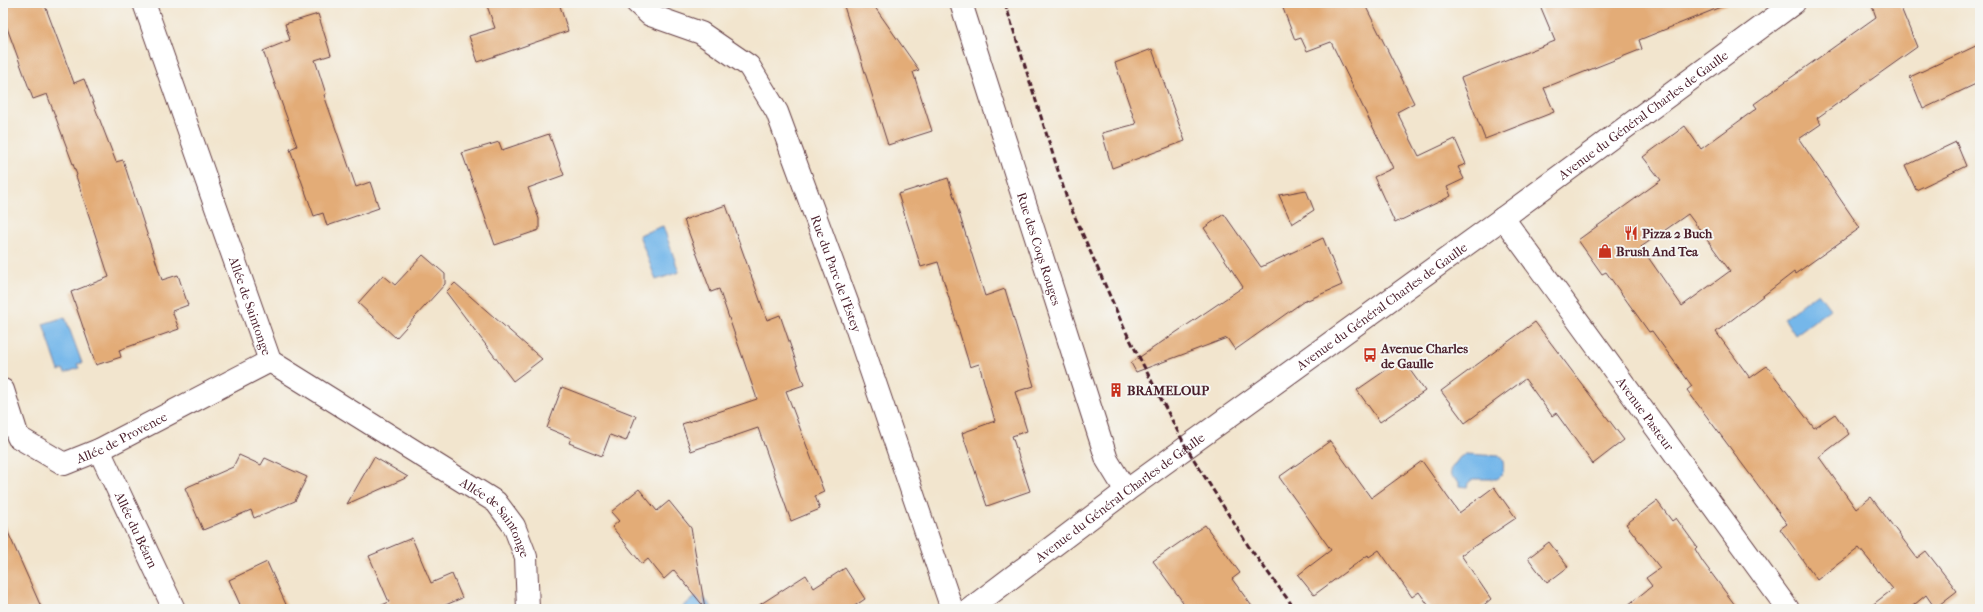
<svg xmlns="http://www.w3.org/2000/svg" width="1983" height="612" font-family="'IM FELL French Canon',serif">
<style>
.water{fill:#75b7ea;stroke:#606b8a}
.building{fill:#e3ac77;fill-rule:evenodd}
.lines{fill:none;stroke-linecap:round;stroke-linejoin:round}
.minor-casing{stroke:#633d43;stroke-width:24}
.tertiary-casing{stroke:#633d43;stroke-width:24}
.minor{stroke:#fff;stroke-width:22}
.tertiary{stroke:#fff;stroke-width:22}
.rail{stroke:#4a1f2b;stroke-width:3;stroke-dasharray:6 3;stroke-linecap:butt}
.labels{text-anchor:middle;stroke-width:4;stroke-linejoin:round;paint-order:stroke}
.street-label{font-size:13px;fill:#4a1f2b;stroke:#f6f6f2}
.poi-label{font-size:13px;font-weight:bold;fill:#4a1f2b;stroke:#f6f6f2;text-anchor:start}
</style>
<rect width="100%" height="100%" fill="#f6f6f2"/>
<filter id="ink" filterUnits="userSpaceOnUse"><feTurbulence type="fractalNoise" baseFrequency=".025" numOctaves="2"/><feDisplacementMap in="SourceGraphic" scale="8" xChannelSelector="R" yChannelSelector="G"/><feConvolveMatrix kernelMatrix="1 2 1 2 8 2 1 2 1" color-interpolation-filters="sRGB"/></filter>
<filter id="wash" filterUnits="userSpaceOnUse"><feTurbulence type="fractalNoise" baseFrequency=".012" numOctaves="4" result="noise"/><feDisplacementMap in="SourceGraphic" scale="16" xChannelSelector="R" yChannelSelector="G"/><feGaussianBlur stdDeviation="0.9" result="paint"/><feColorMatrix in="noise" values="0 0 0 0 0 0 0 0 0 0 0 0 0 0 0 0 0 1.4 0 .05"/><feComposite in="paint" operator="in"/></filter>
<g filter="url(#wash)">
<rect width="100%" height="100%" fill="#f2e5ce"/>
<path class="water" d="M 663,226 L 679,272 L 656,280 L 639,235 Z
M 1818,293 L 1830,309 L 1795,335 L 1784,318 Z
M 65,317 L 82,363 L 77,364 L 79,368 L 65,373 L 63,369 L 59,371 L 43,324 Z
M 1466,454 L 1499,456 C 1505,460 1504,469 1502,475 L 1497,479 L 1473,479 L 1468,483 L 1467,487 L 1459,486 L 1459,482 L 1451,476 L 1450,470 L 1460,457 Z
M 700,594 L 712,607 L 711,609 L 679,609 Z"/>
<g id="blocks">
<path class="building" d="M 3,3 L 44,3 L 74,83 L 84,79 L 116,162 L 123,160 L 162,280 L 178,275 L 188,305 L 172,311 L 179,329 L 119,350 L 121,357 L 96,365 L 71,292 L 109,277 L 76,176 L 77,175 L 47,94 L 33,99 L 3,17 Z
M 486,3 L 559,3 L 568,31 L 478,62 L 469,36 L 495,28 Z
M 843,3 L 872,3 L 919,70 L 913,72 L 932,131 L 888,145 Z
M 1281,3 L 1364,3 L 1414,103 L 1397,112 L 1419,156 L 1455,139 L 1466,164 L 1458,167 L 1464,179 L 1447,187 L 1451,196 L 1395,223 L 1374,177 L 1393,168 L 1331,42 L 1307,51 L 1301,38 L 1295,40 Z
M 1539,3 L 1728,3 L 1728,4 L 1639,40 L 1642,49 L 1544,88 L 1554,112 L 1485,139 L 1461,78 L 1555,41 Z
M 1871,3 L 1899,3 L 1917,47 L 1817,118 L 1821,124 L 1799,139 L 1860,228 L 1795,274 L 1794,272 L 1716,332 L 1750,378 L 1767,366 L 1814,428 L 1835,414 L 1849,434 L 1819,457 L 1856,509 L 1871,497 L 1917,558 L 1926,551 L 1957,591 L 1935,608 L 1926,595 L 1909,609 L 1867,609 L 1893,589 L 1859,548 L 1817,580 L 1780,529 L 1787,524 L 1687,390 L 1692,386 L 1652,331 L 1649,332 L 1606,272 L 1602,274 L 1578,240 L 1661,180 L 1643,157 L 1685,126 L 1701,149 L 1757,108 L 1754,104 L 1876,17 ZM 1688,214 L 1730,271 L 1682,306 L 1641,247 Z
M 318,14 L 331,55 L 315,60 L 326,94 L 324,95 L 356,187 L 370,182 L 379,208 L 327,226 L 323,213 L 314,216 L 290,149 L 297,146 L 263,51 L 290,40 L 285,24 Z
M 1980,44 L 1980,82 L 1923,109 L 1910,77 Z
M 1152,49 L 1185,141 L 1112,168 L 1102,133 L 1136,124 L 1115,63 Z
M 549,134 L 564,175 L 528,188 L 539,219 L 539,230 L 495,245 L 462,153 L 499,142 L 502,150 Z
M 1956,142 L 1966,166 L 1916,190 L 1905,166 Z
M 948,178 L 985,296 L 1005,289 L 1034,386 L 1015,392 L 1027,431 L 1012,436 L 1030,491 L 987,506 L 962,433 L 995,421 L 979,364 L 970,367 L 938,262 L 921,267 L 898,194 Z
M 1306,190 L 1314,210 L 1292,224 L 1279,195 Z
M 726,205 L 767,320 L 780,315 L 804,385 L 786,391 L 824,492 L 815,496 L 820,509 L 791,521 L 758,428 L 691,451 L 682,424 L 757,399 L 719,289 L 711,292 L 684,220 Z
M 1224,214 L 1261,267 L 1323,238 L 1342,285 L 1308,300 L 1307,299 L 1235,350 L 1227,338 L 1136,372 L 1131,363 L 1243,287 L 1204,228 Z
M 423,255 L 445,274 L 445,284 L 396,338 L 358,303 L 383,275 L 395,285 Z
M 455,283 L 542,359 L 513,381 L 446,292 Z
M 1535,322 L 1624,440 L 1593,464 L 1556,413 L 1552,416 L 1525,379 L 1465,423 L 1441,391 Z
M 1402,359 L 1425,391 L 1380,422 L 1357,390 Z
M 562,387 L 636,416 L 626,441 L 610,435 L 602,456 L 569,443 L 571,438 L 547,428 Z
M 1330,441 L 1371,498 L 1422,461 L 1459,513 L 1494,487 L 1516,518 L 1461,555 L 1491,599 L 1479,609 L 1431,609 L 1419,592 L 1412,597 L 1379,550 L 1369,557 L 1368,555 L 1314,595 L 1298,575 L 1331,550 L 1279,477 Z
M 239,455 L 261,465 L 265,458 L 307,477 L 295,501 L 254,518 L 251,510 L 203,530 L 185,488 L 233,467 Z
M 374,457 L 408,477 L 347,504 Z
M 639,489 L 657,511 L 669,501 L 691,528 L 705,608 L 674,570 L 664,579 L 648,559 L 642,564 L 612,527 L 619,521 L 611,512 Z
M 1657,501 L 1672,521 L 1676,518 L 1697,547 L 1695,549 L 1703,562 L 1738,609 L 1623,609 L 1652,586 L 1646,578 L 1660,568 L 1626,524 Z
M 3,521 L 42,609 L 3,609 Z
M 1205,525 L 1240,573 L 1232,579 L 1254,609 L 1188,609 L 1153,561 Z
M 412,538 L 431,583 L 452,574 L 462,598 L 441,607 L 442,609 L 373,609 L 389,602 L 369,556 Z
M 1549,542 L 1568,567 L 1547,583 L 1528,558 Z
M 267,562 L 288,609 L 242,609 L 229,580 Z
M 845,568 L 865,599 L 850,609 L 753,609 L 806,575 L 814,588 Z"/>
</g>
</g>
<g filter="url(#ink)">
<use href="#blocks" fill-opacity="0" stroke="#633d43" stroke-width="1"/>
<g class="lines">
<defs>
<g id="minor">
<path id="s1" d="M 144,3 L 270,361 L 496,502 L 514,526 L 526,557 L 528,609"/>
<path id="s2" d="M 637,3 L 650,15 L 701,33 L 749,66 L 777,112 L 854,321 L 952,609"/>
<path id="s3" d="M 961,3 L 1107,460 L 1126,491"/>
<path id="s4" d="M 1503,218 L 1788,609"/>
<path id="s5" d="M 3,390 L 18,437 L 64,464 L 99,450 L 270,361"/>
<path id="s6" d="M 99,450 L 174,609"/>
</g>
<g id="tertiary">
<path id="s7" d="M 970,609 L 1126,491 L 1503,218 L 1794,3"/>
</g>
</defs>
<use href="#minor" class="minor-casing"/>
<use href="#tertiary" class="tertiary-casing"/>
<use href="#minor" class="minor"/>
<use href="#tertiary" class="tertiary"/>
<path class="rail" d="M 1005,3 L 1067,199 L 1125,330 L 1186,447 L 1249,547 L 1295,609"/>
</g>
</g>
<defs>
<symbol id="restaurant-bare" viewBox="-9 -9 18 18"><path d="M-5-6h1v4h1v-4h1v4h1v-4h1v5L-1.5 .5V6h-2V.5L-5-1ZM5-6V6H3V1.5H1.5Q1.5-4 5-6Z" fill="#c8321e" stroke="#f6f6f2" stroke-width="2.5" paint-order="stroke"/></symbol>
<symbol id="shop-bare" viewBox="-9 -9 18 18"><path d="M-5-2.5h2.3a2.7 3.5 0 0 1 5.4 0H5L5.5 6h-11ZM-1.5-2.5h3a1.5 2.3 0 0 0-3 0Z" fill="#c8321e" stroke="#f6f6f2" stroke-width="2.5" paint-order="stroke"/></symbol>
<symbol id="bus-bare" viewBox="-9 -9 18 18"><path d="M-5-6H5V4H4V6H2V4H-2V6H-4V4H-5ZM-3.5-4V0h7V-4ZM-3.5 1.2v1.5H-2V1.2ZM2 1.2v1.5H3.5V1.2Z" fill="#c8321e" stroke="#f6f6f2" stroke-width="2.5" paint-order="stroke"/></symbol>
<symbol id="building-bare" viewBox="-9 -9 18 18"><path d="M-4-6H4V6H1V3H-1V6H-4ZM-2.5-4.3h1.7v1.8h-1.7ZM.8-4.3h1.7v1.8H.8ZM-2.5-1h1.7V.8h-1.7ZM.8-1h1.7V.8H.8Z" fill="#c8321e" stroke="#f6f6f2" stroke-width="2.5" paint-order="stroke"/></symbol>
</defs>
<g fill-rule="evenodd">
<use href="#restaurant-bare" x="1621" y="223" width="20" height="20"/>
<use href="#shop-bare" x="1595" y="241" width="20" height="20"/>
<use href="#bus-bare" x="1360" y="345" width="20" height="20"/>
<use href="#building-bare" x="1106" y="380" width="20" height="20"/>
</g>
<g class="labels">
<g class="street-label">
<text dy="5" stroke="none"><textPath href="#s7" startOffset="835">Avenue du Général Charles de Gaulle</textPath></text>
<text dy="5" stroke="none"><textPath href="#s3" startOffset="258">Rue des Coqs Rouges</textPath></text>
<text dy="5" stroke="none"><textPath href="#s2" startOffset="356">Rue du Parc de l'Estey</textPath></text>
<text dy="5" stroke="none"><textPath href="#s1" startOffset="321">Allée de Saintonge</textPath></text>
<text dy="5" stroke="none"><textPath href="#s7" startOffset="511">Avenue du Général Charles de Gaulle</textPath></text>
<text dy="5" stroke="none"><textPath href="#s4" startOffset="242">Avenue Pasteur</textPath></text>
<text dy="5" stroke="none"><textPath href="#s5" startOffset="166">Allée de Provence</textPath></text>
<text dy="5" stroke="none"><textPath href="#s7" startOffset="187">Avenue du Général Charles de Gaulle</textPath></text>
<text dy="5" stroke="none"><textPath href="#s1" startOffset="657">Allée de Saintonge</textPath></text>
<text dy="5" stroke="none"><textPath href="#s6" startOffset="88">Allée du Béarn</textPath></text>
</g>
<g class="poi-label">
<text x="1642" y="238">Pizza 2 Buch</text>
<text x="1616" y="256">Brush And Tea</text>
<text x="1381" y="353">Avenue Charles<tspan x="1381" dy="15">de Gaulle</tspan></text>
<text x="1127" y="395">BRAMELOUP</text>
</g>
</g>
<rect width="1983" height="612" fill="none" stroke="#f6f6f2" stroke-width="16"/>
</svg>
